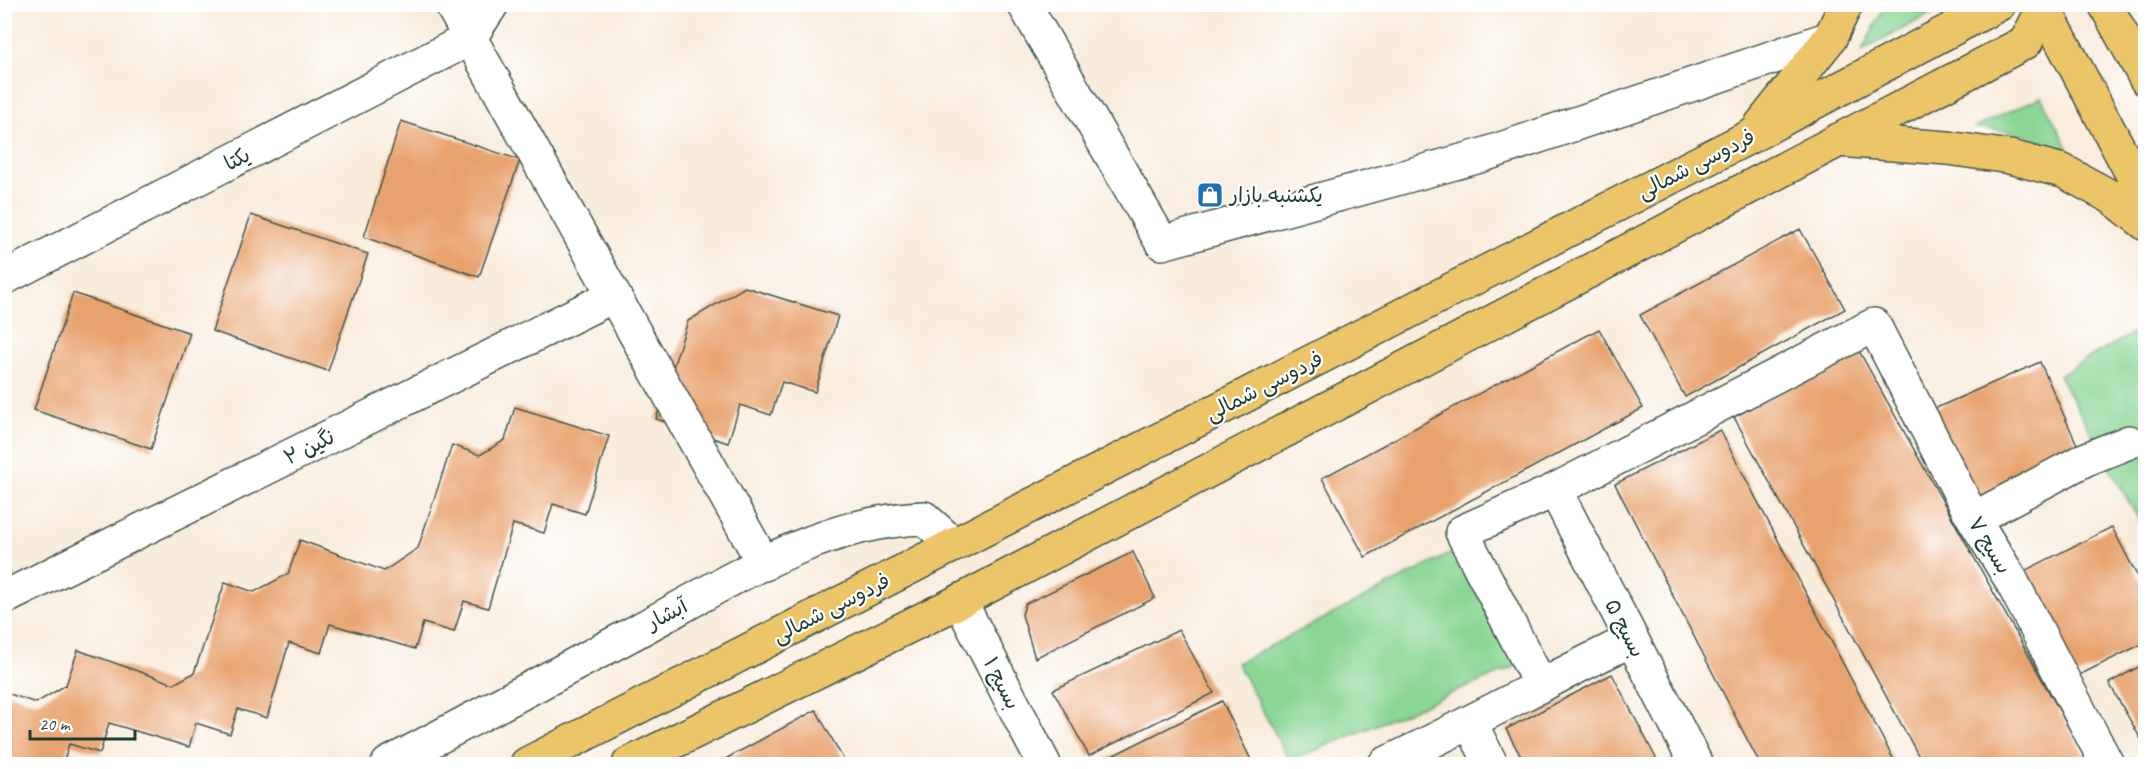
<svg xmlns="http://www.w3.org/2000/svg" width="2150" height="769" font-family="Caveat,'Playpen Sans Arabic',sans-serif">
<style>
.green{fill:#8ad694;stroke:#548a64;stroke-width:1.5}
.building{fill:#e8a26d}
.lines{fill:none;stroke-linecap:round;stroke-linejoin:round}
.minor-casing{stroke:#40574d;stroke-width:36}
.major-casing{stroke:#40574d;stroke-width:36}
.minor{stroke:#fff;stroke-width:33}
.major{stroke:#edc569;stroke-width:33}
.labels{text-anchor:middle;stroke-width:4.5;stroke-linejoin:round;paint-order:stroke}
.street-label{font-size:21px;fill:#1f3d34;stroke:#fff}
.poi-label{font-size:21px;fill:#1f3d34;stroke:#fff;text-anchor:start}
</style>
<rect width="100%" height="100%" fill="#fff"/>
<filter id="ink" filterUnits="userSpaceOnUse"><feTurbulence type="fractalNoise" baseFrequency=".0167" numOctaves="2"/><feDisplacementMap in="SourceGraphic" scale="12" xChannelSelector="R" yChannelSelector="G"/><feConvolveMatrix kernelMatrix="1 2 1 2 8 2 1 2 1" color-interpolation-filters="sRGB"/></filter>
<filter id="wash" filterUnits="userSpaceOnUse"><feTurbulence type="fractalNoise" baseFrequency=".008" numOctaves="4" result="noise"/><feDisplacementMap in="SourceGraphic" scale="24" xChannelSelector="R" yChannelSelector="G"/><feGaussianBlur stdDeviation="1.35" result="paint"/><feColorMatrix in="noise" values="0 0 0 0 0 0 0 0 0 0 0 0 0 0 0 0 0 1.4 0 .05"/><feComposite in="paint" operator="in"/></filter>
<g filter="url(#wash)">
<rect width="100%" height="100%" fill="#f8ecdc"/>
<path class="green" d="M 1885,5 L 1885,4 L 1947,5 L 1862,51 Z
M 2041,97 L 2071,153 L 2018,133 L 1975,127 Z
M 2145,326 L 2145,531 L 2059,375 Z
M 1469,544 L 1529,661 L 1290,761 L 1237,663 Z"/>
<g id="blocks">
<path class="building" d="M 401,121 L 520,160 L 479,277 L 364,237 Z
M 251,215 L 368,254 L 328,371 L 212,331 Z
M 1800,229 L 1845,309 L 1685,397 L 1640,315 Z
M 745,287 L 838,316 L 815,392 L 782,382 L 771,415 L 740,405 L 728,443 L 656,419 L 688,321 Z
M 73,293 L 190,333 L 151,449 L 34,410 Z
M 1599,329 L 1643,408 L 1365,557 L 1322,478 Z
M 1858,349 L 2089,764 L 1923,764 L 1734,417 Z
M 2040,362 L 2084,460 L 1969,511 L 1925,413 Z
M 515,407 L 609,436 L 585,514 L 553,504 L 544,533 L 513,524 L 488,608 L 464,601 L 454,632 L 423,623 L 415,649 L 330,624 L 321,653 L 289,643 L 267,718 L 238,709 L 230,734 L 196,723 L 189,747 L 109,723 L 100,753 L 69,744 L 63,764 L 4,764 L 4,692 L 36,703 L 66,685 L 78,650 L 174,684 L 194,673 L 225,582 L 254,592 L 288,574 L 300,540 L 384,571 L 418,548 L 452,445 L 480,455 L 505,440 Z
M 1720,430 L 1896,764 L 1760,764 L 1615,484 Z
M 2112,527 L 2146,593 L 2146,642 L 2063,683 L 2010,578 Z
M 1133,552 L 1155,598 L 1035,658 L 1022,615 L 1025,604 Z
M 1179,630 L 1214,693 L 1089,756 L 1053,690 Z
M 2146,663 L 2146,748 L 2109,683 Z
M 1612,674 L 1659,764 L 1525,764 L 1506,729 Z
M 1222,701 L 1253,764 L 1096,764 Z
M 816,710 L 846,764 L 716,764 Z"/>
</g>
</g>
<g filter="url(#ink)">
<use href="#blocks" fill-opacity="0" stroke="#40574d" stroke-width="1.5"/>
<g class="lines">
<defs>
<path id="minor" d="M 451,4 L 764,564
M 1024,4 L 1162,243 L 1480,156 L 1830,38
M 4,278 L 469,39 L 492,4
M 1555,490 L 1696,764
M 1975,518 L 2084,460 L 2129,442
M 4,598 L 613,296
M 960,601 L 1044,764
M 1540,684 L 1462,532 L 1555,490 L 1874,325 L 1969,511 L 2010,578 L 2107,764
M 1471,724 L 1491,764
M 388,764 C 469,721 551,677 632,634 C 723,585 818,521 924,518 L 954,545
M 1385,764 C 1468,725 1548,680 1631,640"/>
<path id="major" d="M 2042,4 L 2146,200
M 2105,4 L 2146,79
M 1761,125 L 1830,38 L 1846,4
M 1838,140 L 1948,148 L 2010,157 L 2063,171 L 2113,198 L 2146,224
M 527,764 L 1753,135 L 1999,4
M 629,764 L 960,601 L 2026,42 L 2044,7"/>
</defs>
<use href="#minor" class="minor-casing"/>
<use href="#major" class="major-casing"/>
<use href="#minor" class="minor"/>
<use href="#major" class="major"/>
</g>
</g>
<defs>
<symbol id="shop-square" viewBox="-11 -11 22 22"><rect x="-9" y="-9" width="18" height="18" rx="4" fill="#1f6fb2" stroke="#fff"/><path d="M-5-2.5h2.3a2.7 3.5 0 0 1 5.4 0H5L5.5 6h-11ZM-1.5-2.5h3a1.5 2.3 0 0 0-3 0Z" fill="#fff"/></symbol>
</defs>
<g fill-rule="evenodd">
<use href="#shop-square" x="1195" y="180" width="30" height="30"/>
</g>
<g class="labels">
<g class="street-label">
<text transform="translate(237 159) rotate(-27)" y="7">یکتا</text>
<text transform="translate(1696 164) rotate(-27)" y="7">فردوسی شمالی</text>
<text transform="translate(1264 386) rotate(-27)" y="7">فردوسی شمالی</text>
<text transform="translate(309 447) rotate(-26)" y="7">نگین ۲</text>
<text transform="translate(1990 545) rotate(59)" y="7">بسیج ۷</text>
<text transform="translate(831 608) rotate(-27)" y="7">فردوسی شمالی</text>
<text transform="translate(667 614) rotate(-28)" y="7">آبشار</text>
<text transform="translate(1625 628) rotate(63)" y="7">بسیج ۵</text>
<text transform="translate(1002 683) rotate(63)" y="7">بسیج ۱</text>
</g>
<g class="poi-label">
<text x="1230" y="202">یکشنبه بازار</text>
</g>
</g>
<rect width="2150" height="769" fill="none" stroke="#fff" stroke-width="24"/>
<path d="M30 730v9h105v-9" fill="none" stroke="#1f3d34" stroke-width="3"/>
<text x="39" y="730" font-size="18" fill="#1f3d34" stroke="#ffffff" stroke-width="4.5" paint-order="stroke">20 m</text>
</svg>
